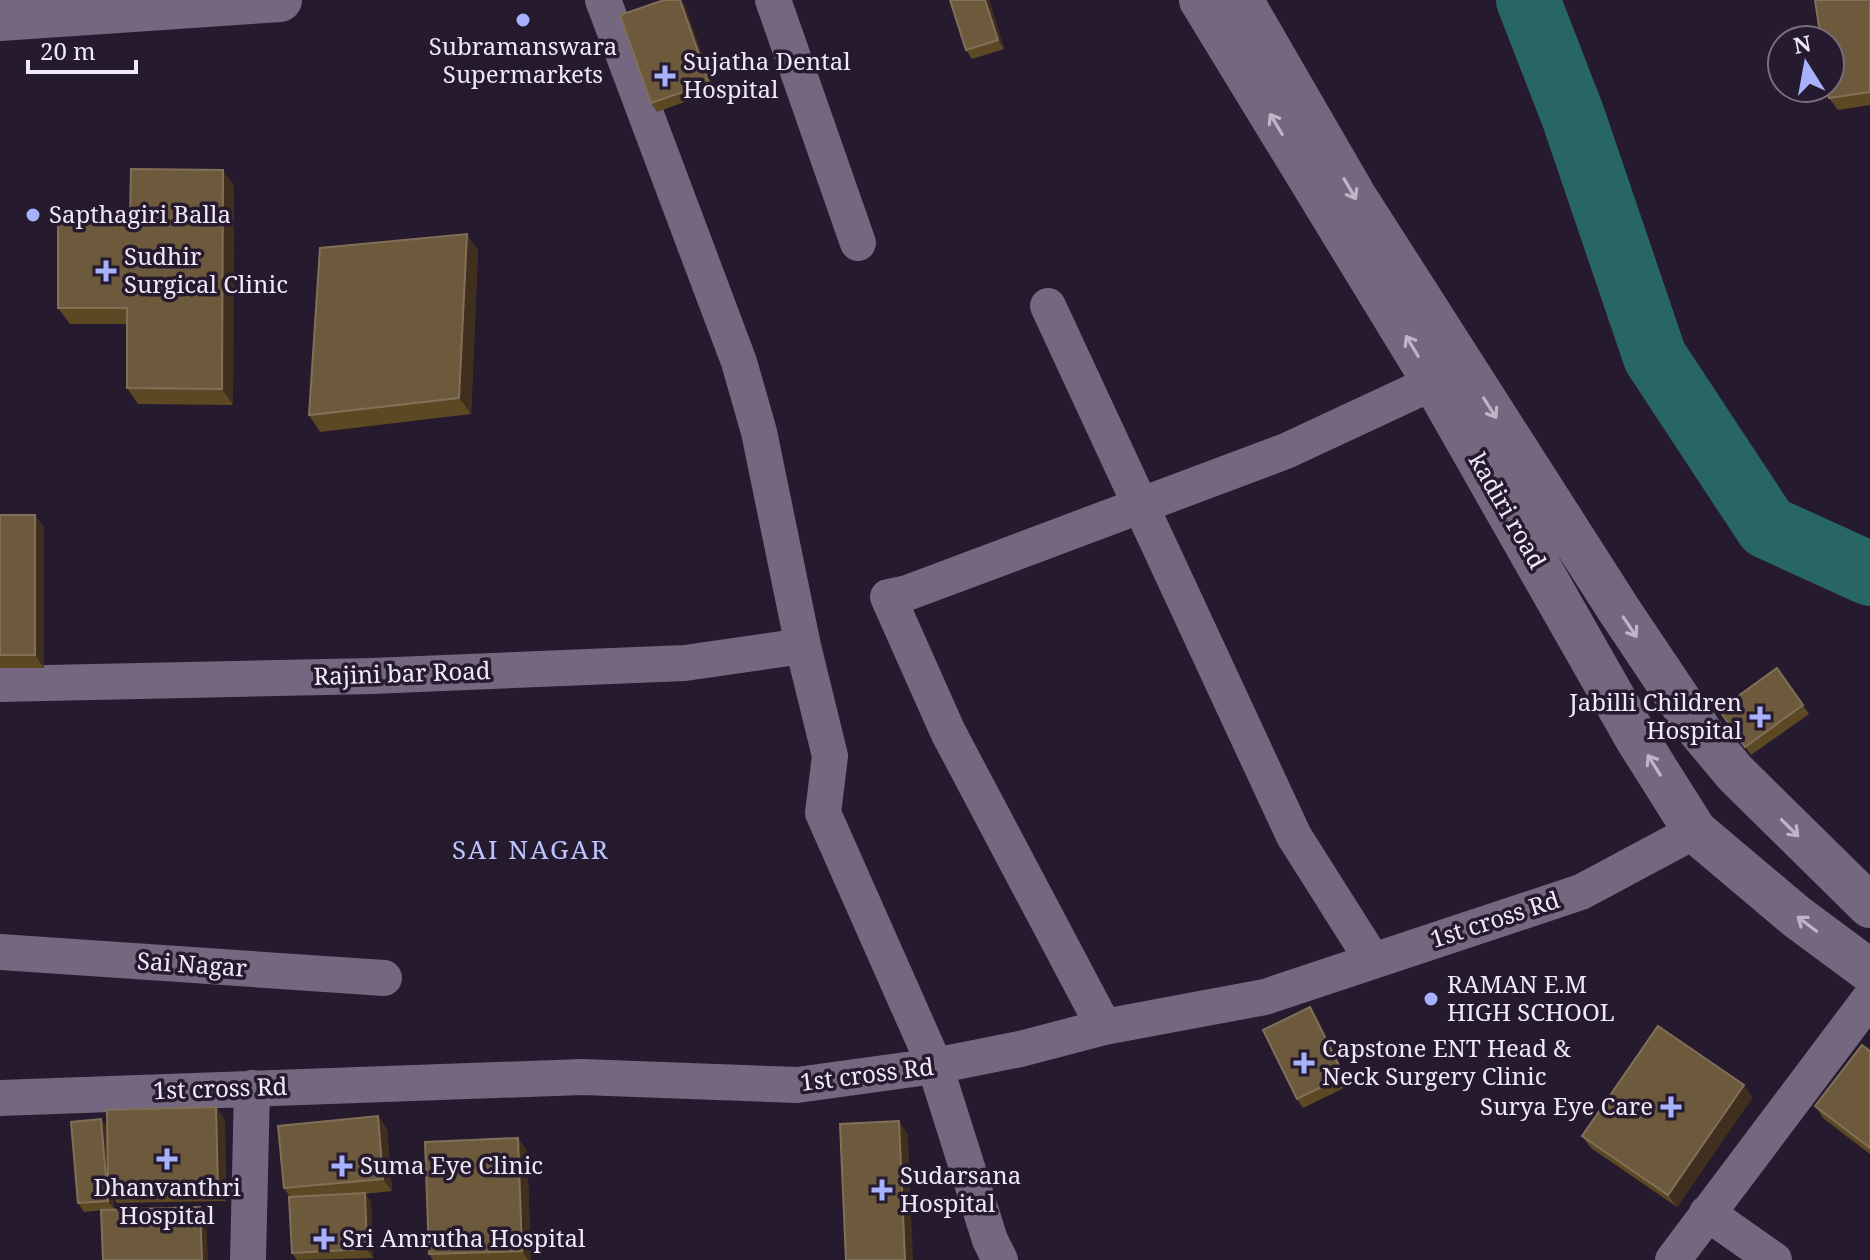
<svg xmlns="http://www.w3.org/2000/svg" width="1870" height="1260" font-family="'Noto Serif',serif">
<style>
.lines{fill:none;stroke-linecap:round;stroke-linejoin:round}
.river{stroke:#286666;stroke-width:64}
.street{stroke:#74677f;stroke-width:36}
.secondary{stroke:#74677f;stroke-width:44}
.wall{fill:#5d4824}
.shaded-wall{fill:#402e1e}
.building{fill:#6d593b;stroke:#817058;stroke-width:2}
.oneway{stroke:#beb5c7}
.poi-dot{fill:#a7b1fc;stroke:#261a2e;stroke-width:3}
.labels{text-anchor:middle;stroke-width:7;stroke-linejoin:round;paint-order:stroke}
.poi-label{font-size:24px;fill:#f0e9f7;stroke:#261a2e;text-anchor:start}
.street-label{font-size:24px;fill:#f0e9f7;stroke:#261a2e}
.neighbourhood-label{font-size:26px;letter-spacing:2px;fill:#bbc4fc;stroke:#261a2e}
</style>
<rect width="100%" height="100%" fill="#261a2e"/>
<g class="lines">
<path class="river" d="M 1528,0 L 1573,116 L 1655,357 L 1767,527 L 1870,574"/>
<path class="street" d="M 603,0 L 739,362 L 759,432 L 803,646 L 830,756 L 823,813 L 935,1066 L 990,1240 L 1000,1260
M 773,0 L 858,243
M 1048,306 L 1294,836 L 1373,961
M 0,684 L 372,676 L 685,663 L 803,646
M 0,952 L 384,978
M 1104,1027 L 948,732 L 888,597 L 907,593 L 1286,451 L 1434,382
M 0,1098 L 582,1077 L 797,1085 L 935,1066 L 1020,1049 L 1104,1027 L 1265,997 L 1581,892 L 1695,831
M 1707,1213 L 1774,1260
M 248,1260 L 252,1088
M 1673,1260 L 1870,998"/>
<path class="secondary" d="M 1201,0 L 1434,382 L 1637,739 L 1695,831 L 1797,917 L 1870,971
M 1241,0 L 1355,197 L 1619,610 L 1700,731 L 1735,773 L 1870,906
M 0,19 L 280,0"/>
</g>
<path class="wall" d="M 950,0 L 989,0 L 1004,49 L 972,59 L 966,50 Z
M 1870,0 L 1870,105 L 1838,110 L 1829,98 Z
M 684,4 L 715,91 L 657,112 L 651,103 Z
M 234,186 L 233,405 L 138,404 L 127,388 L 127,324 L 70,324 L 58,308 L 130,220 Z
M 478,250 L 471,414 L 320,432 L 309,415 Z
M 0,515 L 44,527 L 44,668 L 0,668 Z
M 1777,668 L 1809,714 L 1751,755 L 1719,710 Z
M 1316,1016 L 1350,1085 L 1303,1108 L 1297,1099 Z
M 1870,1051 L 1870,1154 L 1824,1119 L 1815,1106 Z
M 1744,1085 L 1752,1098 L 1677,1207 L 1591,1148 L 1582,1136 Z
M 216,1107 L 225,1120 L 226,1201 L 117,1203 L 113,1197 L 114,1209 L 84,1212 L 78,1203 L 107,1127 Z
M 378,1116 L 387,1129 L 392,1191 L 365,1194 L 371,1202 L 373,1258 L 297,1260 L 292,1253 L 290,1197 L 284,1188 Z
M 518,1138 L 527,1151 L 531,1260 L 433,1260 L 429,1254 Z"/>
<path class="shaded-wall" d="M 680,0 L 681,0 L 684,4 L 715,91 L 709,83 Z
M 985,0 L 989,0 L 1004,49 L 998,40 Z
M 223,170 L 234,186 L 233,405 L 222,389 Z
M 467,234 L 478,250 L 471,414 L 459,398 Z
M 35,515 L 44,527 L 44,668 L 35,655 Z
M 1310,1007 L 1316,1016 L 1350,1085 L 1344,1076 Z
M 1744,1085 L 1752,1098 L 1677,1207 L 1668,1195 Z
M 216,1107 L 225,1120 L 226,1201 L 218,1188 Z
M 378,1116 L 387,1129 L 392,1191 L 383,1179 Z
M 101,1119 L 107,1127 L 108,1191 L 113,1197 L 114,1209 L 108,1201 Z
M 899,1121 L 908,1134 L 913,1260 L 905,1260 Z
M 518,1138 L 527,1151 L 531,1260 L 528,1260 L 522,1251 Z
M 365,1193 L 371,1202 L 373,1258 L 367,1249 Z
M 200,1207 L 206,1215 L 208,1260 L 202,1260 Z"/>
<path class="building" d="M 664,0 L 680,0 L 709,83 L 651,103 L 620,15 Z
M 950,0 L 985,0 L 998,40 L 966,50 Z
M 1815,0 L 1870,0 L 1870,92 L 1829,98 L 1828,88 L 1830,88 L 1830,40 L 1821,40 Z
M 131,169 L 223,170 L 222,389 L 127,388 L 127,308 L 58,308 L 58,220 L 130,220 Z
M 467,234 L 459,398 L 309,415 L 320,248 Z
M 0,515 L 35,515 L 35,655 L 0,655 Z
M 1777,668 L 1803,705 L 1745,747 L 1719,710 Z
M 1310,1007 L 1344,1076 L 1297,1099 L 1263,1030 Z
M 1658,1026 L 1744,1085 L 1668,1195 L 1582,1136 Z
M 1862,1045 L 1870,1051 L 1870,1148 L 1815,1106 Z
M 216,1107 L 218,1188 L 108,1191 L 107,1110 Z
M 378,1116 L 383,1179 L 284,1188 L 278,1126 Z
M 101,1119 L 108,1201 L 78,1203 L 71,1122 Z
M 899,1121 L 905,1260 L 846,1260 L 840,1124 Z
M 518,1138 L 522,1251 L 429,1254 L 425,1142 Z
M 365,1193 L 367,1249 L 292,1253 L 289,1197 Z
M 200,1207 L 202,1260 L 103,1260 L 101,1210 Z"/>
<defs><path id="oneway-shaft" d="M-6 0H5M1.5-3L5.5 0L1.5 3" fill="none" stroke-width="1.6" stroke-linecap="round" stroke-linejoin="round" transform="scale(2)"/></defs>
<g class="oneway">
<use href="#oneway-shaft" transform="translate(1276 124) rotate(-121)"/>
<use href="#oneway-shaft" transform="translate(1350 189) rotate(60)"/>
<use href="#oneway-shaft" transform="translate(1412 346) rotate(-121)"/>
<use href="#oneway-shaft" transform="translate(1490 408) rotate(58)"/>
<use href="#oneway-shaft" transform="translate(1630 627) rotate(56)"/>
<use href="#oneway-shaft" transform="translate(1654 765) rotate(-122)"/>
<use href="#oneway-shaft" transform="translate(1790 828) rotate(45)"/>
<use href="#oneway-shaft" transform="translate(1807 924) rotate(-143)"/>
</g>
<g class="poi-dot">
<circle cx="523" cy="20" r="8"/>
<path d="M661 64h8v8h8v8h-8v8h-8v-8h-8v-8h8z"/>
<circle cx="33" cy="215" r="8"/>
<path d="M102 259h8v8h8v8h-8v8h-8v-8h-8v-8h8z"/>
<path d="M1756 705h8v8h8v8h-8v8h-8v-8h-8v-8h8z"/>
<circle cx="1431" cy="999" r="8"/>
<path d="M1300 1051h8v8h8v8h-8v8h-8v-8h-8v-8h8z"/>
<path d="M1667 1095h8v8h8v8h-8v8h-8v-8h-8v-8h8z"/>
<path d="M163 1147h8v8h8v8h-8v8h-8v-8h-8v-8h8z"/>
<path d="M338 1154h8v8h8v8h-8v8h-8v-8h-8v-8h8z"/>
<path d="M878 1178h8v8h8v8h-8v8h-8v-8h-8v-8h8z"/>
<path d="M320 1227h8v8h8v8h-8v8h-8v-8h-8v-8h8z"/>
</g>
<g class="labels">
<g class="poi-label">
<text x="523" y="55" text-anchor="middle">Subramanswara<tspan x="523" dy="28">Supermarkets</tspan></text>
<text x="683" y="70">Sujatha Dental<tspan x="683" dy="28">Hospital</tspan></text>
<text x="49" y="223">Sapthagiri Balla</text>
<text x="124" y="265">Sudhir<tspan x="124" dy="28">Surgical Clinic</tspan></text>
<text x="1742" y="711" text-anchor="end">Jabilli Children<tspan x="1742" dy="28">Hospital</tspan></text>
<text x="1447" y="993">RAMAN E.M<tspan x="1447" dy="28">HIGH SCHOOL</tspan></text>
<text x="1322" y="1057">Capstone ENT Head &amp;<tspan x="1322" dy="28">Neck Surgery Clinic</tspan></text>
<text x="1653" y="1115" text-anchor="end">Surya Eye Care</text>
<text x="360" y="1174">Suma Eye Clinic</text>
<text x="900" y="1184">Sudarsana<tspan x="900" dy="28">Hospital</tspan></text>
<text x="167" y="1196" text-anchor="middle">Dhanvanthri<tspan x="167" dy="28">Hospital</tspan></text>
<text x="342" y="1247">Sri Amrutha Hospital</text>
</g>
<g class="street-label">
<text transform="translate(1507 511) rotate(60)" y="8">kadiri road</text>
<text transform="translate(402 674) rotate(-2)" y="8">Rajini bar Road</text>
<text transform="translate(1495 920) rotate(-18)" y="8">1st cross Rd</text>
<text transform="translate(192 965) rotate(4)" y="8">Sai Nagar</text>
<text transform="translate(867 1075) rotate(-7)" y="8">1st cross Rd</text>
<text transform="translate(220 1089) rotate(-2)" y="8">1st cross Rd</text>
</g>
<g class="neighbourhood-label">
<text x="531" y="859">SAI NAGAR</text>
</g>
</g>
<g transform="translate(1806 64) rotate(349)"><circle r="38" fill="#261a2e" stroke="#776d7e" stroke-width="2"/>
<path d="M0-6L14 30L0 20L-14 30Z" fill="#a7b1fc"/>
<text y="-12" font-size="22" font-weight="bold" text-anchor="middle" fill="#f0e9f7">N</text>
</g>
<path d="M28 60v12h108v-12" fill="none" stroke="#f0e9f7" stroke-width="4"/>
<text x="40" y="60" font-size="24" fill="#f0e9f7" stroke="#261a2e" stroke-width="6" paint-order="stroke">20 m</text>
</svg>
